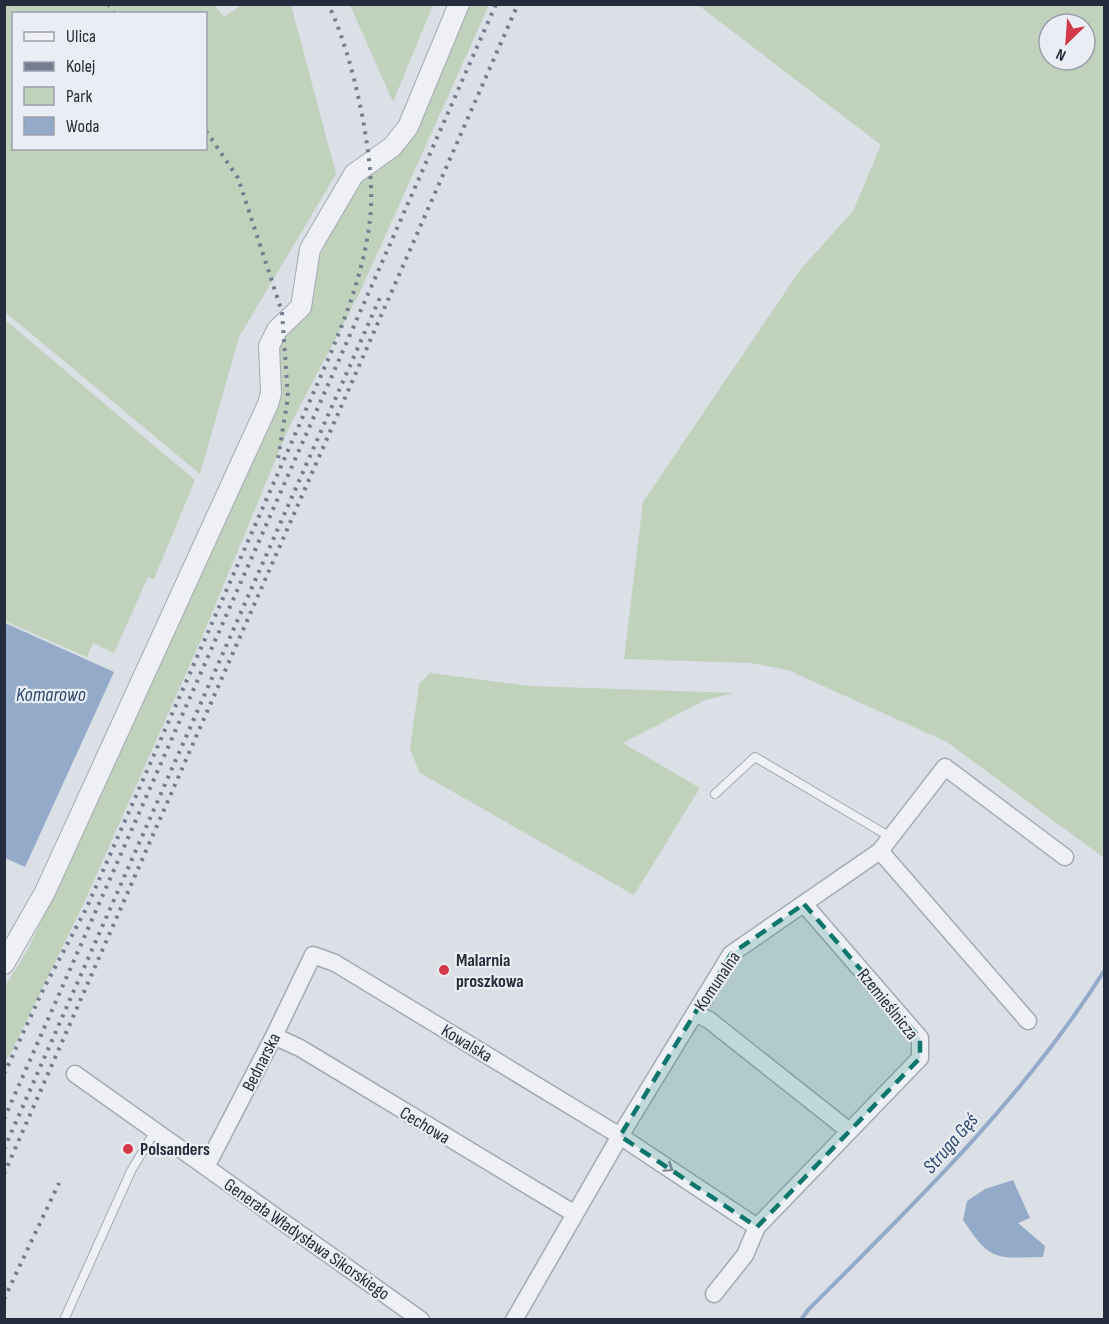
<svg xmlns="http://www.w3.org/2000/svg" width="1109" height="1324" font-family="'Sofia Sans Condensed',sans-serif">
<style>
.green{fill:#c0d1bc;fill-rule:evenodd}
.water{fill:#93aac9}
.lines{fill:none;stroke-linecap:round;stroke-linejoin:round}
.stream{stroke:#93aac9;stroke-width:4}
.service-casing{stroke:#a4a9b3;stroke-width:10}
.minor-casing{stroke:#a4a9b3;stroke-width:19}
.tertiary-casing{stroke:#a4a9b3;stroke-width:22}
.service{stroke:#eef0f5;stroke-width:8}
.minor{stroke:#eef0f5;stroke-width:16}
.tertiary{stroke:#eef0f5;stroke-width:20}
.rail{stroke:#747d90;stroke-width:4;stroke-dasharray:3 6;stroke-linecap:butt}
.oneway{stroke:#898e99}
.marked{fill:#0f766e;fill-opacity:0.2;stroke:#0f766e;stroke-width:4.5;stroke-dasharray:12 8;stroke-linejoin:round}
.poi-dot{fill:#d33846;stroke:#eaeef4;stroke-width:2}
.labels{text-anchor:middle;stroke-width:4.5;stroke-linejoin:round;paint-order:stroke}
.poi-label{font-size:18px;font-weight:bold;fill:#242c3d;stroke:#eaeef4;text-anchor:start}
.street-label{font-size:18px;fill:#242c3d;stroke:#eaeef4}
.water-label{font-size:20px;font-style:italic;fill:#2d4872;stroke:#eaeef4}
</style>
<rect width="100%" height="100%" fill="#dbdfe6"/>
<path class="green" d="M 4,5 L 214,5 L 224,17 L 241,5 L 291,5 L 336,174 L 239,337 L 200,474 L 5,312 ZM 14,14 L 206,14 L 206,148 L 14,148 Z
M 350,5 L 433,5 L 393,102 Z
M 469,5 L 489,5 L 359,294 L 289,427 L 200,642 L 84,903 L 11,1053 L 5,1061 L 5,986 L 27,951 L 55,893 L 276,400 L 275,348 L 355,183 L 405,147 L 416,133 Z
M 698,5 L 1104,5 L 1104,858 L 947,742 L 788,670 L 751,663 L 624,659 L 643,502 L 800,270 L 853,211 L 881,145 ZM 1049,24 L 1085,24 L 1085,60 L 1049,60 Z
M 4,319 L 195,480 L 154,579 L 148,577 L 114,653 L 93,643 L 87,657 L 5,621 Z
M 430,673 L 530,686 L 734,693 L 705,700 L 623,743 L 700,788 L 634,895 L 420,773 L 410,749 L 419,684 Z"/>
<path class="water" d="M 5,623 L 114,672 L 25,867 L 5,858 Z
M 1013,1180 L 1030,1218 L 1018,1223 L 1045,1246 L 1043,1257 C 995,1258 991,1262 963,1220 L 967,1201 L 985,1189 Z"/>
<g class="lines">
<path class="stream" d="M 801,1320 L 808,1310 C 914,1204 1024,1098 1104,971"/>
<defs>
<path id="service" d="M 715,794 L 755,757 L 892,838
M 64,1320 L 131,1171 L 155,1131"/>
<path id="minor" d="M 880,851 L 1028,1021
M 695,1013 L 709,1020 L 848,1130
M 274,1036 L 300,1048 L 575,1214
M 75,1074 L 421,1320
M 206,1167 L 274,1036 L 313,955 L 335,963 L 620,1136 L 757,1227
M 714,1294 L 745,1255 L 757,1227 L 920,1058 L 920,1038 L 804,904
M 514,1320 L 620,1136 L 731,954 L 880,851 L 945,767 L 1065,857"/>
<path id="tertiary" d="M 4,964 L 45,892 L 268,404 L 271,393 L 269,346 L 277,330 L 301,307 L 310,249 L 354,174 L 392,147 L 408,127 L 459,4"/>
</defs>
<use href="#service" class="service-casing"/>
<use href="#minor" class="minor-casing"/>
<use href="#tertiary" class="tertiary-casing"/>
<use href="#service" class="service"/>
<use href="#minor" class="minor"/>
<use href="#tertiary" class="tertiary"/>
<path class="rail" d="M 108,4 L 115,14
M 206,131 L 238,178 L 282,312 L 288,397 L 278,459
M 4,1074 L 43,990 L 87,907 L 330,355 C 348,312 365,265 370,219 C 377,164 353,54 328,4
M 4,1119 L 496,4
M 4,1149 L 382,293
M 4,1174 L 518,4
M 4,1299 L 59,1183"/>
</g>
<defs><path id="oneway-chevron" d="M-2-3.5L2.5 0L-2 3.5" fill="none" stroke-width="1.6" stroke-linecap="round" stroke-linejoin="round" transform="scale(1.5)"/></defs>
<use class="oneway" href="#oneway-chevron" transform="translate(669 1168) rotate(34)"/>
<path class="marked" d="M 804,904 L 920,1038 L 920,1058 L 757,1227 L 620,1136 L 731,954 Z"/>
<g class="poi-dot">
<circle cx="444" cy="970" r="6"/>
<circle cx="128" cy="1149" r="6"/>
</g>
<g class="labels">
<g class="poi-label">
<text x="456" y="966">Malarnia<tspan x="456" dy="21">proszkowa</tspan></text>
<text x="140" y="1155">Polsanders</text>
</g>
<g class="street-label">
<text transform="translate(717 981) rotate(-56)" y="6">Komunalna</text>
<text transform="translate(888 1004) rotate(51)" y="6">Rzemieślnicza</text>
<text transform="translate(467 1043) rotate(31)" y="6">Kowalska</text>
<text transform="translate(261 1062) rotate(-63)" y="6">Bednarska</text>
<text transform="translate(425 1125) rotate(31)" y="6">Cechowa</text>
<text transform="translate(307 1239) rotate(35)" y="6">Generała Władysława Sikorskiego</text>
</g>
<g class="water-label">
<text x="51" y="701">Komarowo</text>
<text transform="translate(950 1143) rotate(-49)" y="7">Struga Gęś</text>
</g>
</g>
<rect width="1109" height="1324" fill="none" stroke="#242c3d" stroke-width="12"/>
<rect x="12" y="12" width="195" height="138" fill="#eaeef4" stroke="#9ba0ab" stroke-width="1.5"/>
<rect x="24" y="32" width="30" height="9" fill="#eef0f5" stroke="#9ba0ab" stroke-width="1.5"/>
<text x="66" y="42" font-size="18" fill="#242c3d">Ulica</text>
<rect x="24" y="62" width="30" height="9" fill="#747d90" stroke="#9ba0ab" stroke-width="1.5"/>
<text x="66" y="72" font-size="18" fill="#242c3d">Kolej</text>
<rect x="24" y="87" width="30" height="18" fill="#c0d1bc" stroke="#9ba0ab" stroke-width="1.5"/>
<text x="66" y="102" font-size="18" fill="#242c3d">Park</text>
<rect x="24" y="117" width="30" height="18" fill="#93aac9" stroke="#9ba0ab" stroke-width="1.5"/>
<text x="66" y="132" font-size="18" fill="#242c3d">Woda</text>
<g transform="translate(1067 42) rotate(205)"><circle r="28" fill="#eaeef4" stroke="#9ba0ab" stroke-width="1.5"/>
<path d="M0-4.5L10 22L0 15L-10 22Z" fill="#d33846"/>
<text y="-9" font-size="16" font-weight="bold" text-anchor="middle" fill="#242c3d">N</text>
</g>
</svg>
